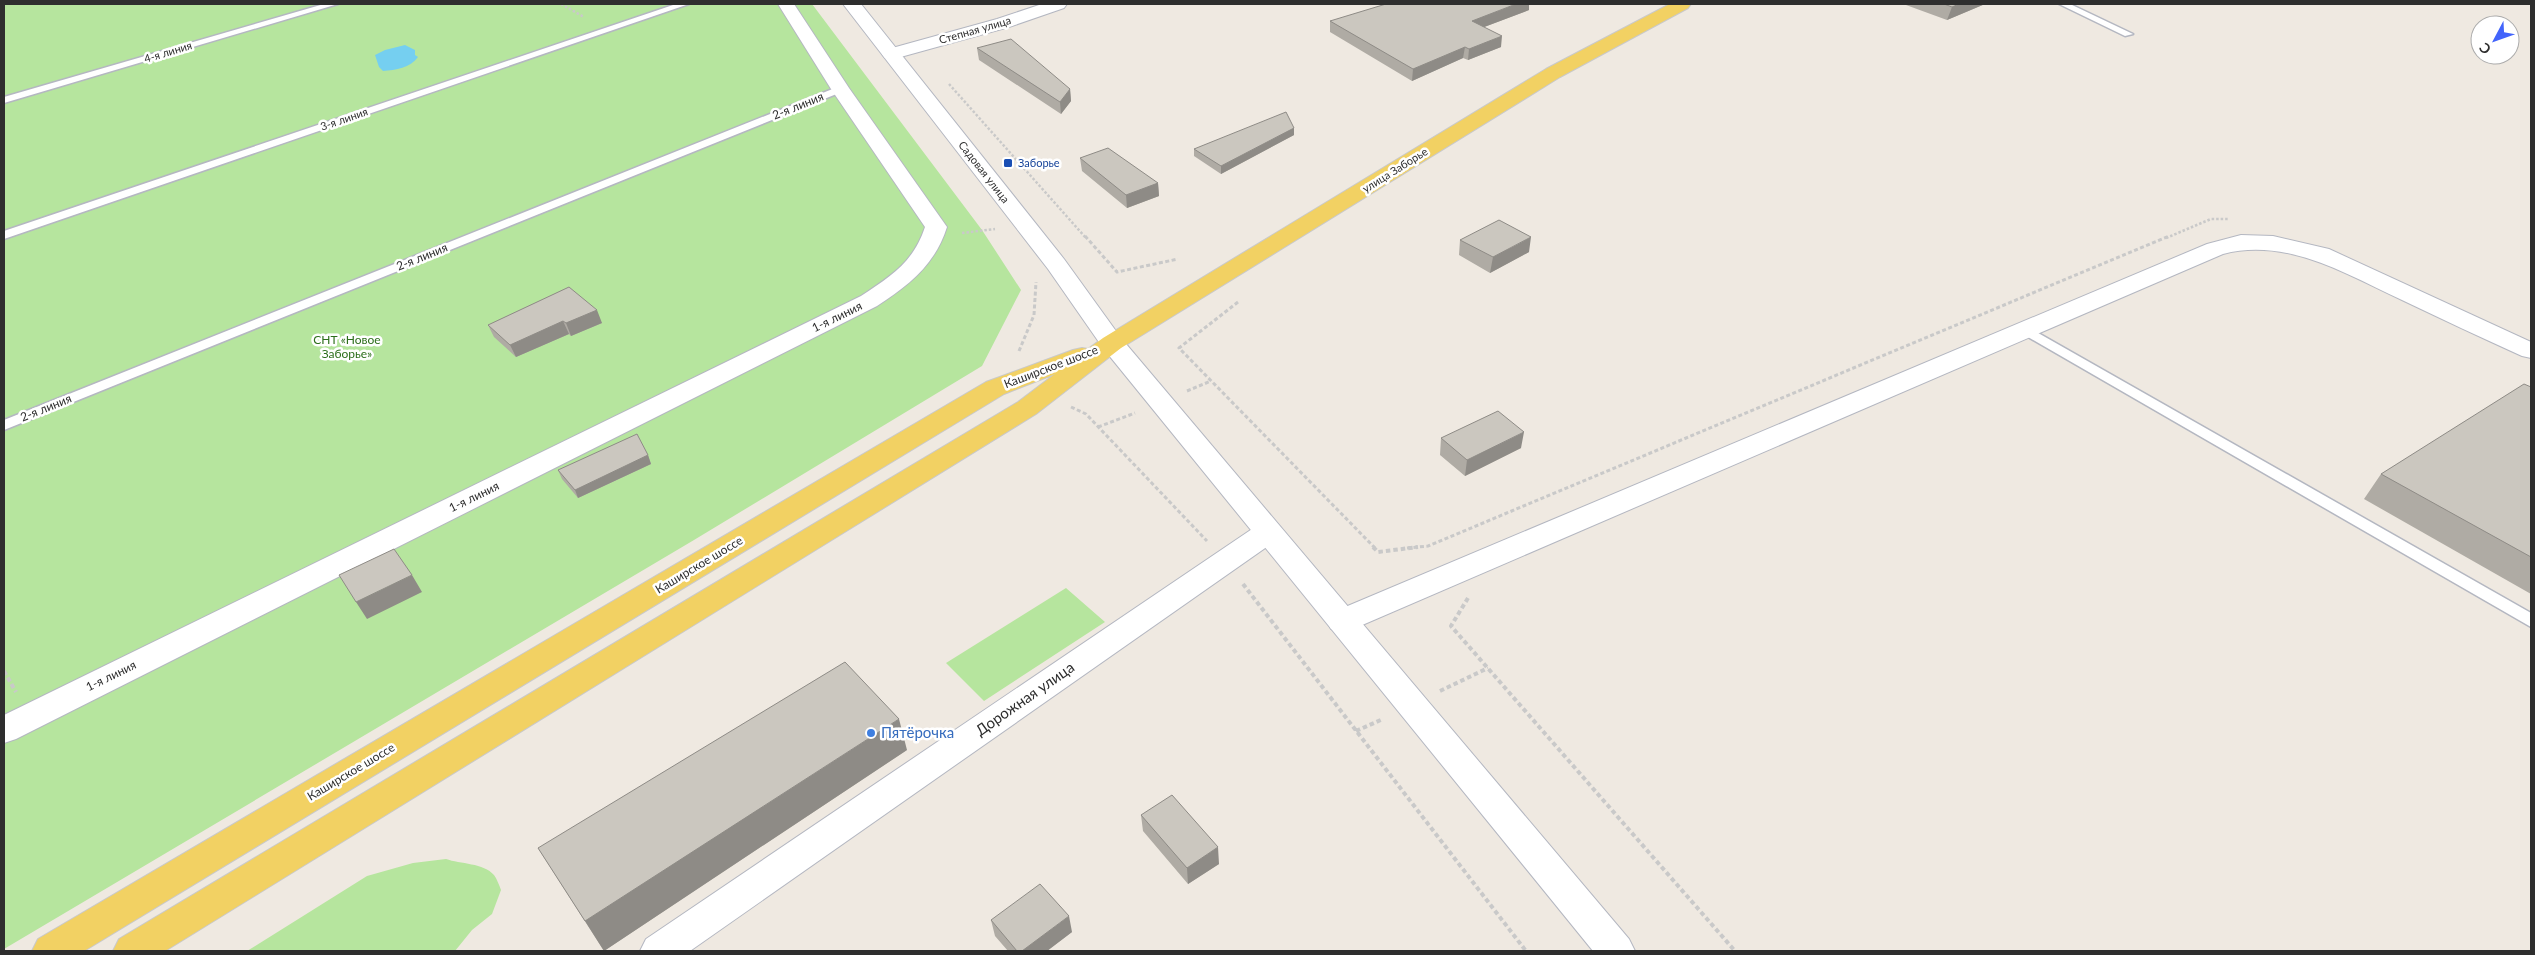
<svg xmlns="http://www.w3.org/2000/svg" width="2535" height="955" font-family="Lato,sans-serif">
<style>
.green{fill:#b6e59e}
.water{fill:#75cff0}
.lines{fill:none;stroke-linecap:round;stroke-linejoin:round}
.lane-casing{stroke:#b4b7c1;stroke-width:3}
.street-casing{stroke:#b4b7c1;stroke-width:2}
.secondary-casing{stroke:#b4b7c1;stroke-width:2}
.primary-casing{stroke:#c9c9c9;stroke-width:2}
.path-far2{stroke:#c9c9c9;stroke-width:2.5;stroke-dasharray:2.5 2;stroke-linecap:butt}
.path-far1{stroke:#c9c9c9;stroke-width:3;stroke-dasharray:4 2.5;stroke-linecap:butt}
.path{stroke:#c9c9c9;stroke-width:4;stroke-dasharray:4.5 3;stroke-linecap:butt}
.lane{fill:#fff;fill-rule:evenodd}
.street{fill:#fff;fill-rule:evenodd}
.secondary{fill:#fff;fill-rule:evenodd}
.primary{fill:#f2d163;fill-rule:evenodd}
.wall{fill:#afaba4}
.shaded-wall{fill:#8e8b86}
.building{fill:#cbc7bf;stroke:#8e8b86}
.transit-dot{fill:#1a4fb4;stroke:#fff;stroke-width:2}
.shop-dot{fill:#3f7fe0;stroke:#fff;stroke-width:2}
.labels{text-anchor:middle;stroke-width:5;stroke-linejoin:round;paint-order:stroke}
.far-street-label{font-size:11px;fill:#2e2e2e;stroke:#fff}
.far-transit-label{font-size:11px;fill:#164399;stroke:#fff;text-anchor:start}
.street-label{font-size:12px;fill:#2e2e2e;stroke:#fff}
.park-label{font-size:12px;fill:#2c6e1b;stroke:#fff}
.near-street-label{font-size:15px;fill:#2e2e2e;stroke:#fff}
.near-shop-label{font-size:15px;fill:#366cbe;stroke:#fff;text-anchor:start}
</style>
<rect width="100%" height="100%" fill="#efe9e1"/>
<path class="green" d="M 4,4 L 812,4 L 982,230 L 1021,290 L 982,366 L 694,540 L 4,949 Z
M 1066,588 L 1105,622 L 984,701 L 946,663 Z
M 446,859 C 460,864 484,863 494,875 C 497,879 499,885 501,890 L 492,914 L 472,930 L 455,951 L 247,951 L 367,876 L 413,863 Z"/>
<path class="water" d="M 405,45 L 415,50 L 415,55 L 418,57 C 410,68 396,70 383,71 L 379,67 L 375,55 L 385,50 Z"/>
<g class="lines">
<defs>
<path id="lane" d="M 324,4 L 338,4 L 4,103 L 4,97 Z
M 676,4 L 689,4 L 4,239 L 4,231 Z
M 2059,4 L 2070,4 L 2133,34 L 2125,36 Z
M 840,86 L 845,89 L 844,91 L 4,430 L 4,420 Z
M 2026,326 L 2531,613 L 2531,627 L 2021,333 L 2019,330 L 2021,327 Z"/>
<path id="street" d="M 778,4 L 794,4 L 849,88 L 947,227 C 935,265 909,285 877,306 L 16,739 L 4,743 L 4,715 L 861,296 C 891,276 913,263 925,227 L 831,89 Z
M 1042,4 L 1067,4 L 1064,8 L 1009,27 L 897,58 L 885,58 L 882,54 L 885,50 L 997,19 Z
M 2241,235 L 2273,236 L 2329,249 L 2531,342 L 2531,358 L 2522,356 C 2482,338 2442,319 2402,300 C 2346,274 2286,237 2223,254 L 1353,629 L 1342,632 L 1331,629 L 1327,621 L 1331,613 L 2207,244 Z
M 1268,522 L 1278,525 L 1282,532 L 1278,539 L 690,951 L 640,951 L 646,939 L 1258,525 Z"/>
<path id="secondary" d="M 843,4 L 861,4 L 1064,259 L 1121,338 L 1629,939 L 1635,951 L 1593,951 L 1103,348 L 1048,269 Z"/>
<path id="primary" d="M 1670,4 L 1691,4 L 1688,8 L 1560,77 L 1121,348 L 1036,414 L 165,951 L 113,951 L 119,939 L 1018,402 L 1055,374 L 1004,394 L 84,951 L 32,951 L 38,939 L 986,382 L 1073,350 L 1082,348 L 1088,349 L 1103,338 L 1546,69 Z"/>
</defs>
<use href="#lane" class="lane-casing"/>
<use href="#street" class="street-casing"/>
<use href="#secondary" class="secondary-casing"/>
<use href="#primary" class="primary-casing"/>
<path class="path-far2" d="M 561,4 L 584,17
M 949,84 L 1086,238
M 962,233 L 995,229
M 2166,238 L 2211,219 L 2228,219"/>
<path class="path-far1" d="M 1085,236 L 1117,272 L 1178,259
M 1238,302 L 1179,348 L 1375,548
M 1019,351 L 1034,315 L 1036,282
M 1187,391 L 1211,381
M 1071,407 L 1086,414 L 1207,541
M 1098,427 L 1135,413
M 1407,548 L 1428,546 L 2169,236"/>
<path class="path" d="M 1373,547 L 1378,552 L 1418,547
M 1243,584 L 1526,951
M 1468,598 L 1451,626 L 1735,951
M 4,671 L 16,692
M 1440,691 L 1488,668
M 1356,731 L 1383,719"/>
<use href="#lane" class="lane"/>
<use href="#street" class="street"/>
<use href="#secondary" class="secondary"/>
<use href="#primary" class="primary"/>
</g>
<path class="wall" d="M 1907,4 L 1985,4 L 1947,20 L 1906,5 Z
M 1529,10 L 1484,27 L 1501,47 L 1468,60 L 1463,58 L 1412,81 L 1330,32 L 1330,21 Z
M 977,48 L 1070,89 L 1071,101 L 1061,114 L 979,60 Z
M 1294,128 L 1294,135 L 1221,174 L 1194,156 L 1194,149 Z
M 1080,158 L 1158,183 L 1159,196 L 1127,208 L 1082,171 Z
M 1460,240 L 1529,252 L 1490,273 L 1459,255 Z
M 569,287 L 602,323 L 571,336 L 569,334 L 516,357 L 494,337 L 488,325 Z
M 2531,387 L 2531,594 L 2364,499 L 2381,474 Z
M 1441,438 L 1521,448 L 1465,476 L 1440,455 Z
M 648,455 L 651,464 L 578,498 L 562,479 L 558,470 Z
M 907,750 L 604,951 L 538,848 Z
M 1141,815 L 1219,864 L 1188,884 L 1143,831 Z
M 991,920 L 1072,932 L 1047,951 L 1008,951 L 995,936 Z"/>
<path class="shaded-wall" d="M 1516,4 L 1529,4 L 1529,10 L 1471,32 L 1472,21 Z
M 1959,4 L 1985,4 L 1947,20 L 1952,7 Z
M 1502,36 L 1501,47 L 1468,60 L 1469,49 Z
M 1465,47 L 1463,58 L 1412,81 L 1413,69 Z
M 1070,89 L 1071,101 L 1061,114 L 1060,102 Z
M 1294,128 L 1294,135 L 1221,174 L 1221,166 Z
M 1158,183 L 1159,196 L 1127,208 L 1126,195 Z
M 1531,237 L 1529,252 L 1490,273 L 1493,257 Z
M 597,310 L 602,323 L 571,336 L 566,323 Z
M 563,321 L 569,334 L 516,357 L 510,345 Z
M 1524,432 L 1521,448 L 1465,476 L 1467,460 Z
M 648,455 L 651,464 L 578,498 L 575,490 Z
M 412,575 L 422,592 L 367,619 L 356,602 Z
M 899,719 L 907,750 L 604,951 L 585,921 Z
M 1218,847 L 1219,864 L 1188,884 L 1187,868 Z
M 1069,916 L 1072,932 L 1047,951 L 1022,951 Z"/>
<path class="building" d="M 1386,4 L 1516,4 L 1472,21 L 1502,36 L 1469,49 L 1465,47 L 1413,69 L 1330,21 Z
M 1944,4 L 1959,4 L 1952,7 Z
M 1011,39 L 1070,89 L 1060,102 L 977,48 Z
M 1286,112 L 1294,128 L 1221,166 L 1194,149 Z
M 1108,148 L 1158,183 L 1126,195 L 1080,158 Z
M 1499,220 L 1531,237 L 1493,257 L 1460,240 Z
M 569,287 L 597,310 L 566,323 L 563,321 L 510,345 L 488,325 Z
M 2524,384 L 2531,387 L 2531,557 L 2381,474 Z
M 1498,411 L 1524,432 L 1467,460 L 1441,438 Z
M 637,434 L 648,455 L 575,490 L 558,470 Z
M 394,549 L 412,575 L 356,602 L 339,575 Z
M 845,662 L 899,719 L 585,921 L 538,848 Z
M 1172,795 L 1218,847 L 1187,868 L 1141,815 Z
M 1040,884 L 1069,916 L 1022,951 L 1017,951 L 991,920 Z"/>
<rect class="transit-dot" x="1003" y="158" width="10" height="10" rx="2.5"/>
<circle class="shop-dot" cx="871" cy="733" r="5"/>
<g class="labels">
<g class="far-street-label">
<text transform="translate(975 30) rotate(-16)" y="4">Степная улица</text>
<text transform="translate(168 52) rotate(-17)" y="4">4-я линия</text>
<text transform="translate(344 119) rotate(-19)" y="4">3-я линия</text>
<text transform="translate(1395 170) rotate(-32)" y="4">улица Заборье</text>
<text transform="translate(984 172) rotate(52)" y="4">Садовая улица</text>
</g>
<g class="far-transit-label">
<text x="1018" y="167">Заборье</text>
</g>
<g class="street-label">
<text transform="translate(798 106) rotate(-22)" y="4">2-я линия</text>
<text transform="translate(422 257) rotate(-22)" y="4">2-я линия</text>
<text transform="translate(837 317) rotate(-26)" y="4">1-я линия</text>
<text transform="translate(1051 367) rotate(-21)" y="4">Каширское шоссе</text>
<text transform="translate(46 408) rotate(-22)" y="4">2-я линия</text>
<text transform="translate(474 497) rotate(-26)" y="4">1-я линия</text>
<text transform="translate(699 565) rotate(-31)" y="4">Каширское шоссе</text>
<text transform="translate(111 676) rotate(-26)" y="4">1-я линия</text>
<text transform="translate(351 772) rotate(-31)" y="4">Каширское шоссе</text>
</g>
<g class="park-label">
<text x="347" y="344">СНТ «Новое<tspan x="347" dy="14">Заборье»</tspan></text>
</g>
<g class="near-street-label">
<text transform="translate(1025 699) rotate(-35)" y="5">Дорожная улица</text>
</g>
<g class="near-shop-label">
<text x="881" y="738">Пятёрочка</text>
</g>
</g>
<rect width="2535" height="955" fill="none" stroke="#2e2e2e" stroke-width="10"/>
<g transform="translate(2495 40) rotate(229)"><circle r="24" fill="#ffffff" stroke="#ababab"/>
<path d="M0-4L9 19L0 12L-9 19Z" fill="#4264fb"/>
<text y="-8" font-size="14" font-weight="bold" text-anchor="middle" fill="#2e2e2e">С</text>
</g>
</svg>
